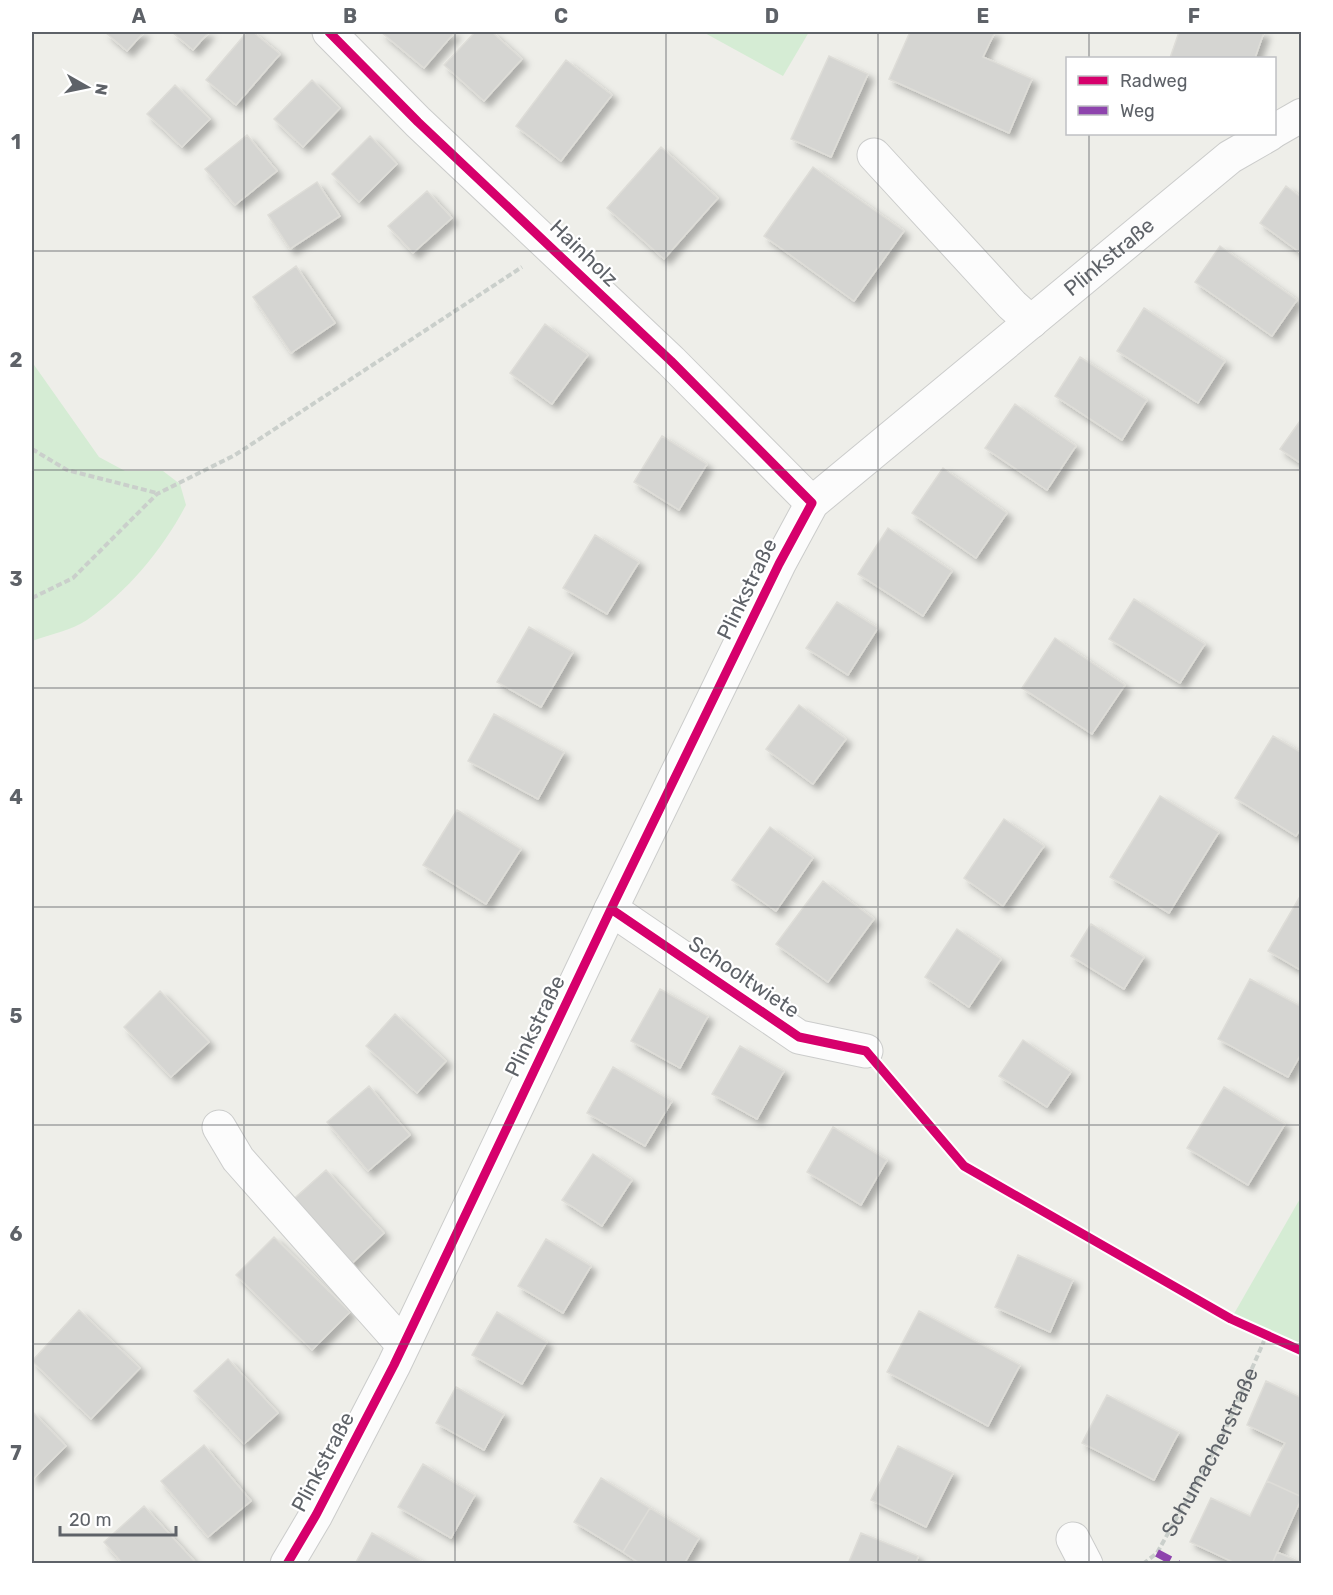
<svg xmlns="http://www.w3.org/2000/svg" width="1333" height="1595" font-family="Rubik,sans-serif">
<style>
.green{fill:#d5ecd4}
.building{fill:#d5d5d2;stroke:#deddd8;stroke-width:1.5;filter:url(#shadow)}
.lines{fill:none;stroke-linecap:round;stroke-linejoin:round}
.minor-casing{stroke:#cbcccb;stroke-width:35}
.path{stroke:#cacfcb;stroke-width:4;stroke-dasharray:6 3;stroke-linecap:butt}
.minor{stroke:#fcfcfc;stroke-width:33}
.quiet{stroke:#8e44ad;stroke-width:8;stroke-dasharray:15 8;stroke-linecap:butt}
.cycleway-casing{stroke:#fff;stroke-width:13}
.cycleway{stroke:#d6006c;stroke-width:9}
.grid{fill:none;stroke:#5e6268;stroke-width:1.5;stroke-opacity:0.55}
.labels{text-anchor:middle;stroke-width:4.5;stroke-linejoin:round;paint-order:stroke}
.street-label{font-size:21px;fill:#5e6268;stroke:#fff}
.neatline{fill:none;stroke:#5e6268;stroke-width:2}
.grid-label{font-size:20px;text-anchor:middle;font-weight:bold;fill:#5e6268}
</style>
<defs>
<filter id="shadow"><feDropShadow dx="5.5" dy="5.5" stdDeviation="3" flood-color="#0004"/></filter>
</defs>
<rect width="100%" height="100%" fill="#eeeee9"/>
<path class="green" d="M 703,32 L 809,32 L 783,76 Z
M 32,362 L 99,457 L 125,471 L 163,471 L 180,484 L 186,505 C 163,549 128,591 87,620 C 72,630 49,635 32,641 Z
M 1301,1197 L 1301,1354 L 1267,1334 L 1231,1319 Z"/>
<path class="building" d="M 105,32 L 144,32 L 127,51 Z
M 172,32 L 209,32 L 193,50 Z
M 247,32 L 253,32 L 280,54 L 236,105 L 206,80 Z
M 381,32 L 455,32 L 424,68 Z
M 475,32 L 492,32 L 522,59 L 484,101 L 444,65 Z
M 910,32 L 995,32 L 983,57 L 1032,79 L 1009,133 L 889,79 Z
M 1179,32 L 1264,32 L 1255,58 L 1170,58 Z
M 829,56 L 868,74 L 831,157 L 791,139 Z
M 566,60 L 612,95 L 561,161 L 516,126 Z
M 312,80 L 340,108 L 303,147 L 274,119 Z
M 175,85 L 210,119 L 182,147 L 147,114 Z
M 247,135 L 277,171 L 235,205 L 205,169 Z
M 370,136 L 397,164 L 359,202 L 332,174 Z
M 661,147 L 718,198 L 664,259 L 607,208 Z
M 813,167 L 904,231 L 854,301 L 764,236 Z
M 317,182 L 340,216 L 290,249 L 268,215 Z
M 1286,186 L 1302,198 L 1302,254 L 1260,223 Z
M 427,191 L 452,218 L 413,253 L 388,226 Z
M 1220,246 L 1297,300 L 1272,336 L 1195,282 Z
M 296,266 L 335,323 L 291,353 L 253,297 Z
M 1144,308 L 1225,361 L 1198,403 L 1117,351 Z
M 545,324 L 588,355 L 552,404 L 510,373 Z
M 1080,357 L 1147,400 L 1122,440 L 1055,396 Z
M 1015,404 L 1076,446 L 1047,490 L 985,448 Z
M 1302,418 L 1302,464 L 1280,449 Z
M 662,436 L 707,464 L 679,510 L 634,482 Z
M 943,468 L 1007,513 L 976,558 L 912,513 Z
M 888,528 L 952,571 L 923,616 L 858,574 Z
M 595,535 L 639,562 L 607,614 L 563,588 Z
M 1134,599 L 1205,644 L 1180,683 L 1109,639 Z
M 837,602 L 878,628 L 848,675 L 806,648 Z
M 529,627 L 573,652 L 541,707 L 497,682 Z
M 1055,638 L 1125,685 L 1092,734 L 1022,688 Z
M 799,705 L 846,739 L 813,784 L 766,749 Z
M 494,714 L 564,752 L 538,799 L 468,761 Z
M 1273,736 L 1302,753 L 1302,827 L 1296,836 L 1235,798 Z
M 1160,796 L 1219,832 L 1169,913 L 1110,877 Z
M 457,810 L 521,849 L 486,904 L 423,865 Z
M 1004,819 L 1044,846 L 1003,906 L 964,878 Z
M 770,827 L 813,858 L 776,911 L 732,880 Z
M 823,881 L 874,919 L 828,982 L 776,944 Z
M 1302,893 L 1302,971 L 1268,951 Z
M 1091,924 L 1144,957 L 1124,989 L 1071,956 Z
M 957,929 L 1001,959 L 969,1007 L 925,977 Z
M 1250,979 L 1302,1007 L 1302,1052 L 1288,1077 L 1218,1039 Z
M 660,989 L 708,1016 L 680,1068 L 631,1041 Z
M 160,991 L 209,1042 L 171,1077 L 124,1027 Z
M 395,1014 L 446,1061 L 417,1093 L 366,1046 Z
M 1023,1040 L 1071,1072 L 1047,1107 L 999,1076 Z
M 740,1046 L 784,1071 L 757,1119 L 712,1094 Z
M 613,1067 L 672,1101 L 645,1146 L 587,1113 Z
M 369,1086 L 410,1135 L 368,1171 L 327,1122 Z
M 1224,1087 L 1285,1124 L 1248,1185 L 1187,1148 Z
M 833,1127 L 887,1160 L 861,1205 L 807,1172 Z
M 593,1154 L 632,1180 L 602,1226 L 562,1200 Z
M 326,1170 L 384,1233 L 347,1268 L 288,1204 Z
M 274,1237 L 350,1312 L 312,1350 L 236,1275 Z
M 546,1239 L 591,1266 L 563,1313 L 518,1286 Z
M 1018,1255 L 1073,1280 L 1050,1332 L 995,1307 Z
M 79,1310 L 140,1368 L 91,1419 L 32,1361 Z
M 919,1311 L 1020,1365 L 988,1426 L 887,1372 Z
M 497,1312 L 547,1342 L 522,1384 L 472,1355 Z
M 228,1359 L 278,1413 L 244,1444 L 194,1391 Z
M 1266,1381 L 1302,1398 L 1302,1497 L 1267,1481 L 1285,1443 L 1247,1425 Z
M 456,1387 L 504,1414 L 484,1450 L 436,1423 Z
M 1107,1395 L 1179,1432 L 1154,1480 L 1082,1443 Z
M 32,1411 L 66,1446 L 32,1480 Z
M 204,1445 L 251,1501 L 208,1537 L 161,1481 Z
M 898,1446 L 953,1473 L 926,1527 L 871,1500 Z
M 423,1464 L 475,1495 L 451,1538 L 398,1507 Z
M 601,1478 L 650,1508 L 623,1552 L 574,1522 Z
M 1267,1481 L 1302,1497 L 1272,1564 L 1237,1564 L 1190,1542 L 1211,1498 L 1250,1516 Z
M 144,1506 L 196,1563 L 196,1564 L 123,1564 L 104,1542 Z
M 650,1508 L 699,1538 L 684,1564 L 641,1564 L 623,1552 Z
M 372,1533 L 423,1562 L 422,1564 L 355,1564 Z
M 861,1533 L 918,1556 L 916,1564 L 848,1564 Z
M 1277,1552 L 1302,1563 L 1302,1564 L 1272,1564 Z"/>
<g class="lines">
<defs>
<g id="minor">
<path d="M 329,32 L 418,122 L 671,361 L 812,503"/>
<path d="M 1274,131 L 1302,115"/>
<path d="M 874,155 L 1012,305 L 1031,322"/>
<path d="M 611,909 L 799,1037 L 866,1051"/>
<path d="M 219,1127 L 238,1159 L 403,1345"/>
<path d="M 1073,1539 L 1086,1564"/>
<path id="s2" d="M 287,1564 L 316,1515 L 394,1365 L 611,909 L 779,564 L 812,503 L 1230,157 L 1270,134"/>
</g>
</defs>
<use href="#minor" class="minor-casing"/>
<g class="path">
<path d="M 32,449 L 67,470 L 157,493"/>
<path d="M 32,598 L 73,578 L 157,494 L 235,455 L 522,267"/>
<path id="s1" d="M 1143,1564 L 1157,1553 L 1223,1435 L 1267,1334"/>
</g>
<use href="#minor" class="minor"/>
<path class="quiet" d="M 1157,1553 L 1178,1564"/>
<defs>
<path id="cycleway" d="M 611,909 L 799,1037 L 866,1051 L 964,1166 L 1231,1319 L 1302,1351
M 287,1564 L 316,1515 L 394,1365 L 611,909 L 779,564 L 812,503 L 671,361 L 418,122 L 329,32"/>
</defs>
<use href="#cycleway" class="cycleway-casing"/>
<use href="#cycleway" class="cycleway"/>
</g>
<path class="grid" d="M 244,32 L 244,1564M 455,32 L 455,1564M 666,32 L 666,1564M 878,32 L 878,1564M 1089,32 L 1089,58M 1089,134 L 1089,1564M 32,251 L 1302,251M 32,470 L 1302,470M 32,688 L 1302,688M 32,907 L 1302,907M 32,1125 L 1302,1125M 32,1344 L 1302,1344"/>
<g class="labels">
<g class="street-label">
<text transform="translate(584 253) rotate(44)" y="7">Hainholz</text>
<text dy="7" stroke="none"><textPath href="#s2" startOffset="1570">Plinkstraße</textPath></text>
<text transform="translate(747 589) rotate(-64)" y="7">Plinkstraße</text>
<text transform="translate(744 977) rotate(34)" y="7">Schooltwiete</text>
<text transform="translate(535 1026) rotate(-64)" y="7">Plinkstraße</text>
<text dy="7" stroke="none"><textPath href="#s1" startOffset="132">Schumacherstraße</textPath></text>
<text transform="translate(323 1462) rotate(-62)" y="7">Plinkstraße</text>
</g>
</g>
<rect width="1333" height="1595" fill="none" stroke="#ffffff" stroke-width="66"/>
<rect x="1066" y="57" width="210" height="78" fill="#ffffff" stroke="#bfc0c3" stroke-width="1.5"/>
<rect x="1078" y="76" width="30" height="9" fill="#d6006c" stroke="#bfc0c3" stroke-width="1.5"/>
<text x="1120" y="87" font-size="18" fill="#5e6268">Radweg</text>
<rect x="1078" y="106" width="30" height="9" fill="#8e44ad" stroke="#bfc0c3" stroke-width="1.5"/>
<text x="1120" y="117" font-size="18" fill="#5e6268">Weg</text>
<g transform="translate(87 87) rotate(99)" stroke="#ffffff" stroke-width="4.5" paint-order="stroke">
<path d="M0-4.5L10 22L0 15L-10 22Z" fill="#5e6268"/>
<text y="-9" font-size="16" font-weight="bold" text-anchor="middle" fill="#5e6268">N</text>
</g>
<path d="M60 1526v9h116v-9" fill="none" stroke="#5e6268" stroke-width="3"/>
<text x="69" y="1526" font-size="18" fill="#5e6268" stroke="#ffffff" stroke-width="4.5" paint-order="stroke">20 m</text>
<rect x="33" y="33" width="1267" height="1529" class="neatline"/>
<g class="grid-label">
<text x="139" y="23">A</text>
<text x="350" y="23">B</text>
<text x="561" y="23">C</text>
<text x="772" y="23">D</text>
<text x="983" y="23">E</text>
<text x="1194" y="23">F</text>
<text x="16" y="149">1</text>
<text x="16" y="367">2</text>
<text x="16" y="586">3</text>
<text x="16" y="804">4</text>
<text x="16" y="1023">5</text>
<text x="16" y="1241">6</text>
<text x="16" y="1460">7</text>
</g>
</svg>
